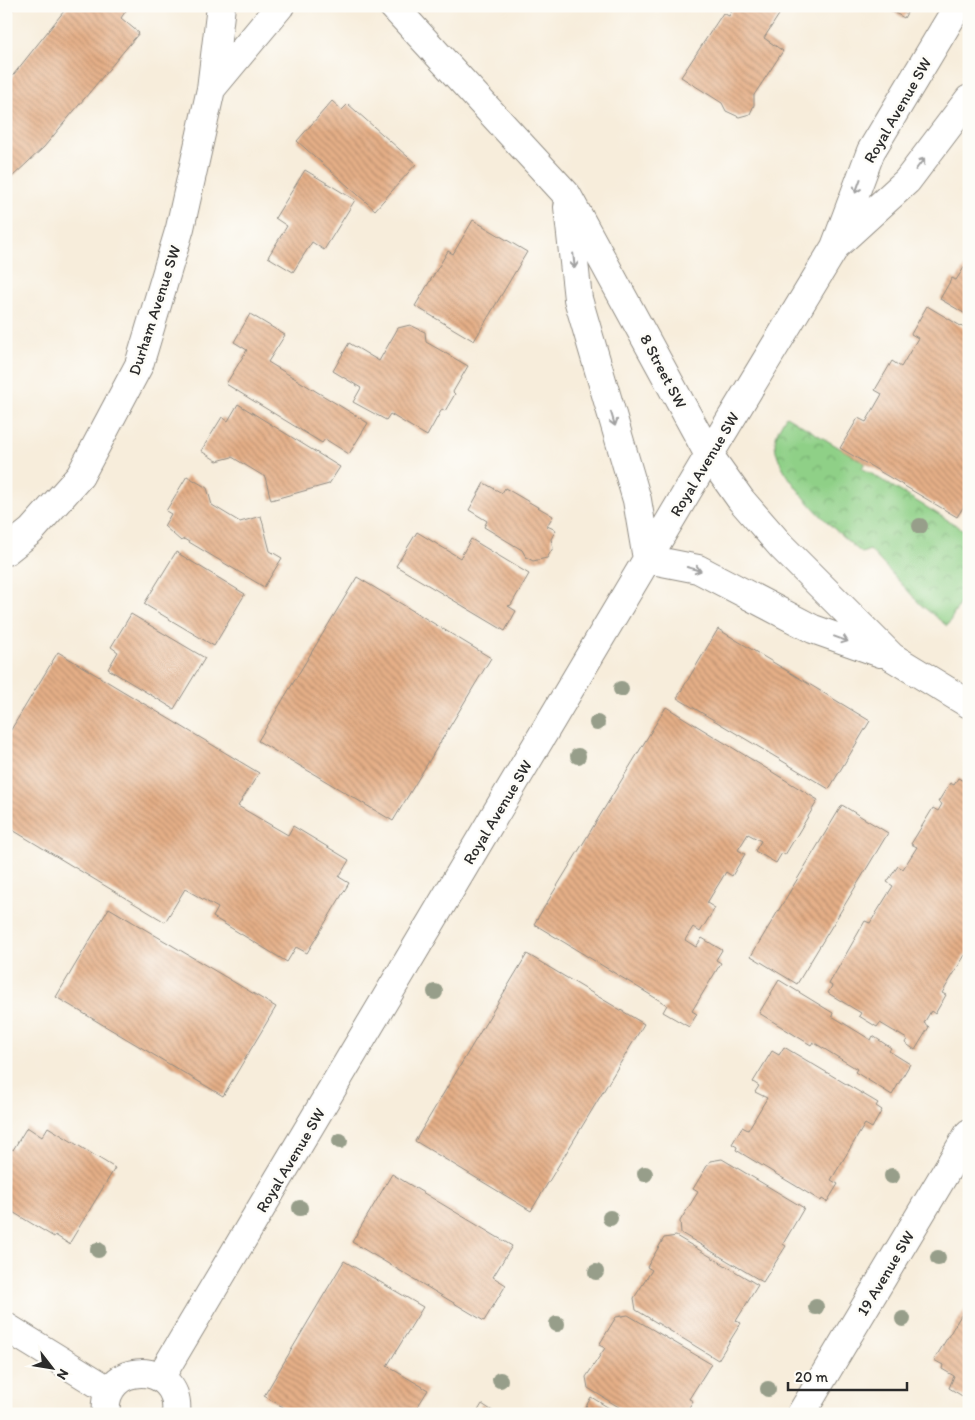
<svg xmlns="http://www.w3.org/2000/svg" width="975" height="1420" font-family="Itim,sans-serif">
<style>
.park{fill:url(#park-crowns);stroke:#5d7e59}
.building{fill:url(#building-back-hatch)}
.lines{fill:none;stroke-linecap:round;stroke-linejoin:round}
.minor-casing{stroke:#918c83;stroke-width:30}
.minor{stroke:#fff;stroke-width:28}
.tree{fill:#979e8a}
.oneway{stroke:#a0a0a0}
.labels{text-anchor:middle;stroke-width:5;stroke-linejoin:round;paint-order:stroke}
.street-label{font-size:16px;fill:#2b2b2b;stroke:#fdfcf7}
</style>
<defs>
<pattern id="park-crowns" width="20" height="18" patternUnits="userSpaceOnUse" patternTransform="scale(1.25)"><rect width="20" height="18" fill="#8fd087"/><path d="M2 6a3 3 0 1 1 6 0M12 15a3 3 0 1 1 6 0" fill="none" stroke="#75a96f"/></pattern>
<pattern id="building-back-hatch" width="6" height="6" patternUnits="userSpaceOnUse" patternTransform="scale(1.25)"><rect width="6" height="6" fill="#e5af87"/><path d="M-1 5l2 2M0 0l6 6M5-1l2 2" fill="none" stroke="#ba8f6f"/></pattern>
</defs>
<rect width="100%" height="100%" fill="#fdfcf7"/>
<filter id="ink" filterUnits="userSpaceOnUse"><feTurbulence type="fractalNoise" baseFrequency=".02" numOctaves="2"/><feDisplacementMap in="SourceGraphic" scale="10" xChannelSelector="R" yChannelSelector="G"/><feConvolveMatrix kernelMatrix="1 2 1 2 8 2 1 2 1" color-interpolation-filters="sRGB"/></filter>
<filter id="wash" filterUnits="userSpaceOnUse"><feTurbulence type="fractalNoise" baseFrequency=".0096" numOctaves="4" result="noise"/><feDisplacementMap in="SourceGraphic" scale="20" xChannelSelector="R" yChannelSelector="G"/><feGaussianBlur stdDeviation="1.12" result="paint"/><feColorMatrix in="noise" values="0 0 0 0 0 0 0 0 0 0 0 0 0 0 0 0 0 1.4 0 .05"/><feComposite in="paint" operator="in"/></filter>
<g filter="url(#wash)">
<rect width="100%" height="100%" fill="#f7eddb"/>
<path class="park" d="M 786,416 L 865,463 L 862,468 L 969,533 L 969,588 L 947,626 L 921,605 L 870,550 L 862,553 C 837,533 776,477 775,444 C 775,434 781,424 786,416 Z"/>
<g id="blocks">
<path class="building" d="M 6,6 L 16,6 L 6,17 Z
M 68,6 L 129,6 L 121,18 L 139,33 L 44,147 L 12,177 L 6,174 L 6,84 Z
M 735,6 L 776,6 L 782,10 L 764,38 L 783,51 L 754,95 L 754,105 L 750,114 L 739,117 L 726,111 L 722,103 L 681,77 L 723,13 L 729,16 Z
M 883,6 L 911,6 L 904,18 Z
M 332,101 L 342,110 L 348,104 L 416,164 L 375,210 L 297,141 Z
M 305,170 L 355,200 L 324,250 L 312,242 L 293,272 L 268,257 L 287,226 L 275,218 Z
M 473,220 L 527,252 L 474,341 L 415,306 L 448,251 L 453,254 Z
M 969,260 L 969,316 L 940,299 L 952,278 L 956,280 Z
M 927,306 L 969,331 L 969,498 L 957,517 L 840,448 L 858,418 L 866,422 L 882,394 L 875,390 L 892,361 L 901,367 L 918,338 L 911,334 Z
M 250,314 L 285,335 L 268,362 L 368,423 L 349,454 L 325,439 L 322,443 L 226,384 L 247,350 L 234,342 Z
M 410,325 L 425,332 L 426,342 L 468,366 L 453,392 L 455,394 L 445,411 L 442,409 L 427,436 L 390,414 L 386,420 L 353,402 L 361,388 L 333,371 L 349,343 L 379,361 L 398,328 Z
M 238,404 L 340,467 L 329,484 L 271,500 L 265,477 L 232,457 L 217,461 L 201,451 L 222,417 L 228,421 Z
M 187,476 L 207,488 L 212,505 L 240,522 L 261,516 L 270,551 L 282,558 L 264,587 L 184,539 L 181,541 L 164,526 L 171,514 L 166,511 Z
M 484,483 L 502,493 L 505,488 L 553,516 L 547,526 L 556,530 L 551,539 L 553,548 L 547,558 L 533,561 L 526,557 L 522,550 L 484,527 L 487,521 L 469,510 Z
M 417,532 L 460,558 L 471,539 L 529,574 L 511,605 L 508,606 L 516,611 L 505,631 L 396,566 Z
M 176,552 L 245,594 L 214,646 L 144,604 Z
M 357,577 L 491,658 L 393,821 L 258,741 Z
M 131,614 L 205,658 L 174,709 L 108,669 L 118,652 L 111,647 Z
M 718,629 L 870,721 L 829,789 L 677,698 Z
M 58,652 L 259,773 L 238,806 L 288,835 L 293,826 L 349,860 L 339,877 L 349,883 L 307,953 L 296,947 L 287,962 L 213,917 L 218,908 L 185,889 L 165,922 L 6,826 L 6,738 Z
M 666,707 L 818,800 L 785,855 L 782,853 L 776,863 L 755,851 L 761,841 L 748,834 L 738,850 L 745,854 L 732,876 L 726,872 L 707,903 L 715,908 L 700,932 L 693,927 L 685,940 L 696,947 L 702,938 L 722,950 L 716,960 L 721,963 L 692,1011 L 697,1014 L 689,1027 L 663,1012 L 667,1005 L 534,924 Z
M 958,778 L 969,784 L 969,958 L 965,955 L 942,993 L 946,995 L 935,1014 L 931,1011 L 924,1023 L 929,1027 L 915,1050 L 905,1043 L 907,1039 L 880,1023 L 877,1027 L 859,1016 L 861,1013 L 828,993 L 832,986 L 829,984 L 865,921 L 870,923 L 893,886 L 887,882 L 898,866 L 903,869 L 917,847 L 911,844 L 933,808 L 938,811 L 942,804 L 938,802 L 950,783 L 954,785 Z
M 842,805 L 888,833 L 797,984 L 751,956 Z
M 109,908 L 276,1007 L 223,1096 L 56,997 Z
M 527,954 L 644,1024 L 531,1211 L 415,1141 Z
M 779,980 L 833,1013 L 832,1016 L 871,1040 L 873,1036 L 891,1048 L 889,1051 L 910,1064 L 892,1095 L 855,1072 L 857,1069 L 813,1042 L 811,1045 L 759,1013 Z
M 784,1047 L 878,1103 L 876,1106 L 882,1110 L 872,1128 L 865,1124 L 831,1180 L 838,1184 L 827,1202 L 822,1199 L 821,1201 L 736,1150 L 737,1147 L 732,1144 L 742,1127 L 748,1130 L 767,1098 L 755,1092 L 759,1086 L 753,1082 L 772,1051 L 779,1055 Z
M 27,1127 L 42,1137 L 48,1127 L 115,1168 L 69,1244 L 55,1235 L 54,1237 L 6,1208 L 6,1151 L 9,1147 L 13,1150 Z
M 722,1159 L 804,1208 L 783,1244 L 786,1246 L 763,1282 L 681,1233 L 680,1221 L 698,1192 L 693,1189 L 710,1161 Z
M 392,1174 L 512,1246 L 493,1277 L 506,1285 L 484,1321 L 352,1242 Z
M 676,1236 L 758,1285 L 736,1321 L 741,1323 L 718,1360 L 636,1310 L 634,1298 L 652,1270 L 647,1267 L 664,1238 Z
M 344,1261 L 423,1307 L 387,1366 L 428,1390 L 413,1414 L 295,1414 L 264,1396 Z
M 969,1302 L 969,1400 L 949,1388 L 954,1376 L 942,1369 L 943,1365 L 934,1360 Z
M 628,1315 L 711,1364 L 689,1399 L 693,1401 L 685,1414 L 630,1414 L 588,1388 L 586,1377 L 605,1348 L 599,1345 L 616,1317 Z
M 591,1397 L 619,1414 L 582,1414 Z
M 482,1404 L 497,1414 L 476,1414 Z"/>
</g>
</g>
<g filter="url(#ink)">
<use href="#blocks" fill-opacity="0" stroke="#918c83" stroke-width="1"/>
<g class="lines">
<defs>
<path id="minor" d="M 393,6 L 567,195 L 709,455 L 741,500 L 782,547 L 892,657 L 969,704
M 211,89 L 221,6
M 568,207 L 578,299 L 637,500 L 647,559
M 838,244 L 907,181 L 969,99
M 6,551 L 31,531 L 80,476 L 139,365 L 180,228 L 211,89 L 280,6
M 647,559 L 698,569 L 813,629 L 881,653
M 6,1327 L 110,1391
M 160,1378 L 709,455 L 835,247 L 871,151 L 958,6
M 106,1414 C 100,1360 182,1359 176,1414
M 801,1414 L 969,1133"/>
</defs>
<use href="#minor" class="minor-casing"/>
<use href="#minor" class="minor"/>
</g>
<g class="tree">
<circle cx="920" cy="526" r="8"/>
<circle cx="621" cy="689" r="8"/>
<circle cx="597" cy="723" r="8"/>
<circle cx="578" cy="756" r="8"/>
<circle cx="435" cy="992" r="8"/>
<circle cx="340" cy="1141" r="8"/>
<circle cx="645" cy="1174" r="8"/>
<circle cx="892" cy="1176" r="8"/>
<circle cx="300" cy="1208" r="8"/>
<circle cx="610" cy="1218" r="8"/>
<circle cx="98" cy="1250" r="8"/>
<circle cx="938" cy="1258" r="8"/>
<circle cx="596" cy="1272" r="8"/>
<circle cx="816" cy="1307" r="8"/>
<circle cx="903" cy="1319" r="8"/>
<circle cx="557" cy="1324" r="8"/>
<circle cx="500" cy="1380" r="8"/>
<circle cx="768" cy="1389" r="8"/>
</g>
<defs><path id="oneway-shaft" d="M-6 0H5M1.5-3L5.5 0L1.5 3" fill="none" stroke-width="1.6" stroke-linecap="round" stroke-linejoin="round" transform="scale(1.25)"/></defs>
<g class="oneway">
<use href="#oneway-shaft" transform="translate(920 164) rotate(-53)"/>
<use href="#oneway-shaft" transform="translate(858 186) rotate(110)"/>
<use href="#oneway-shaft" transform="translate(574 261) rotate(84)"/>
<use href="#oneway-shaft" transform="translate(613 419) rotate(73)"/>
<use href="#oneway-shaft" transform="translate(694 569) rotate(16)"/>
<use href="#oneway-shaft" transform="translate(841 639) rotate(20)"/>
</g>
</g>
<g class="labels">
<g class="street-label">
<text transform="translate(897 110) rotate(-60)" y="6">Royal Avenue SW</text>
<text transform="translate(154 310) rotate(-72)" y="6">Durham Avenue SW</text>
<text transform="translate(664 371) rotate(62)" y="6">8 Street SW</text>
<text transform="translate(704 464) rotate(-59)" y="6">Royal Avenue SW</text>
<text transform="translate(497 812) rotate(-59)" y="6">Royal Avenue SW</text>
<text transform="translate(290 1160) rotate(-59)" y="6">Royal Avenue SW</text>
<text transform="translate(885 1273) rotate(-59)" y="6">19 Avenue SW</text>
</g>
</g>
<rect width="975" height="1420" fill="none" stroke="#fdfcf7" stroke-width="25"/>
<g transform="translate(52 1368) rotate(121)" stroke="#fdfcf7" stroke-width="4" paint-order="stroke">
<path d="M0-4L9 19L0 12L-9 19Z" fill="#2b2b2b"/>
<text y="-8" font-size="14" font-weight="bold" text-anchor="middle" fill="#2b2b2b">N</text>
</g>
<path d="M788 1382v8h119v-8" fill="none" stroke="#2b2b2b" stroke-width="2.5"/>
<text x="795" y="1382" font-size="15" fill="#2b2b2b" stroke="#fdfcf7" stroke-width="4" paint-order="stroke">20 m</text>
</svg>
